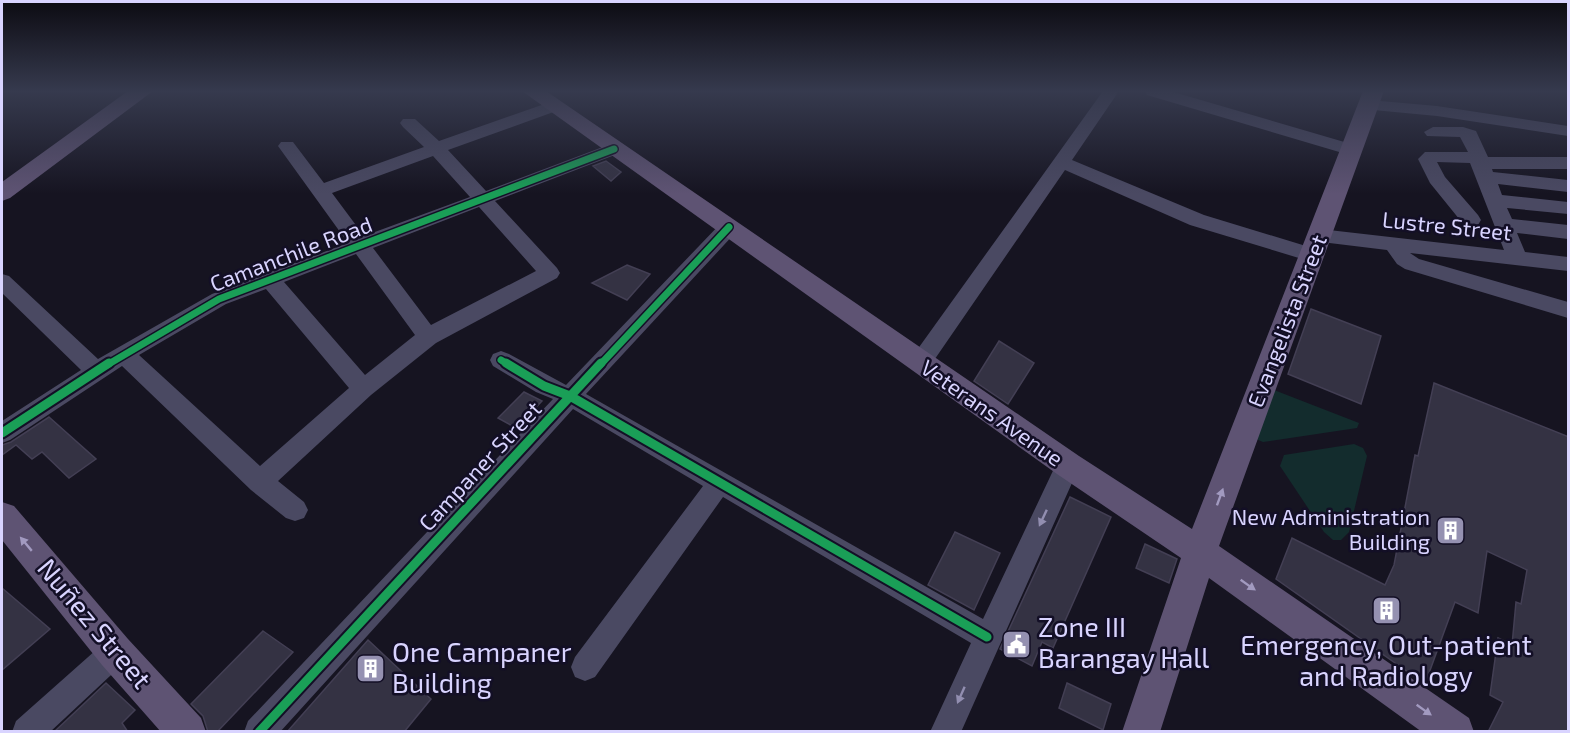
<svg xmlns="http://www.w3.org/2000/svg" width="1570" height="733" font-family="'Exo 2',sans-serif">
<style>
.green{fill:#132c2d}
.building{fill:#343243;stroke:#433f54;stroke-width:1.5}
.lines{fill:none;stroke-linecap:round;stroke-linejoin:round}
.minor{fill:#4a4962;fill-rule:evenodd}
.major{fill:#5e5373;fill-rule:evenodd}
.cycleway-far1-casing{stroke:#130f26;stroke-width:10}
.cycleway-casing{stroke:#130f26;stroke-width:13}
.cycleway-far1{stroke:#1a9f57;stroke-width:7}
.cycleway{stroke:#1a9f57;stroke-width:9}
.oneway{fill:#a29ac0}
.oneway2{fill:#928eb0}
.labels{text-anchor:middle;stroke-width:5;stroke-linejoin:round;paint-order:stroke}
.street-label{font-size:22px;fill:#d9d4ff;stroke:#130f26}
.poi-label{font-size:22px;fill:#d9d4ff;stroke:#130f26;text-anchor:end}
.near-street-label{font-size:27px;fill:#d9d4ff;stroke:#130f26}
.near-poi-label{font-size:27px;fill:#d9d4ff;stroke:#130f26;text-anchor:start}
</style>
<rect width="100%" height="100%" fill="#161421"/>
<path class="green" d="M 1274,390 L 1359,423 L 1357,428 L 1263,442 L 1256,439 Z
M 1354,444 L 1363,448 L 1367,456 L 1349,532 L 1341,540 L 1333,540 L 1324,532 L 1280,466 L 1284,455 Z"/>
<path class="building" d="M 606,161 L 621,172 L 611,181 L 593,166 Z
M 627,265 L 650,274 L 627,300 L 592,283 Z
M 1311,309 L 1381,336 L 1361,404 L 1288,374 Z
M 999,341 L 1034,363 L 1008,404 L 974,381 Z
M 1434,383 L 1569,437 L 1569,732 L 1488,732 L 1503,702 L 1490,695 L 1498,638 L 1512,645 L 1516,602 L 1521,604 L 1527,570 L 1487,551 L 1478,613 L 1455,602 L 1425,684 L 1276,579 L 1292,538 L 1385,585 L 1394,565 L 1415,455 L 1418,456 Z
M 524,392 L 542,401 L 516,428 L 498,418 Z
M 49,417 L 96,459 L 69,478 L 42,452 L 32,459 L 16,445 L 2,455 L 2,445 L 11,442 Z
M 1070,497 L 1111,517 L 1053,648 L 1042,642 L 1032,666 L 1000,649 Z
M 955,532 L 1000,553 L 974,610 L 928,585 Z
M 1145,544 L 1177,559 L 1169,583 L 1136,568 Z
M 2,588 L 50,629 L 2,670 Z
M 263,631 L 293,652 L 217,732 L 208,732 L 203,716 L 191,704 Z
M 368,640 L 431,699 L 404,732 L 287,732 Z
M 106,683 L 135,710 L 122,723 L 128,732 L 54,732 Z
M 1067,683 L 1111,704 L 1103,730 L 1059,708 Z"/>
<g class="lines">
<path class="minor" d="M 1103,91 L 1119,91 L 1072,160 L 1204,215 L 1319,250 L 1322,255 L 1319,260 L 1312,262 L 1190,225 L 1065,170 L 928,369 L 920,372 L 912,369 L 909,363 L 912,357 Z
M 1145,91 L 1170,91 L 1358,146 L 1361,150 L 1358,154 L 1346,154 L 1147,95 Z
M 1369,100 L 1437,106 L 1568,126 L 1568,136 L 1437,116 L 1363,109 L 1361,105 L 1363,101 Z
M 553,101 L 561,106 L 559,110 L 448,150 L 486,191 L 608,145 L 620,145 L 623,149 L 620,153 L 495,201 L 557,268 L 560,273 L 557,278 L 436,343 L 371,395 L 278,481 L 304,502 L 308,510 L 304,518 L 295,521 L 286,518 L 251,490 L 122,366 L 10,440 L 2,443 L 2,421 L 81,370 L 2,293 L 2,274 L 9,276 L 98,359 L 212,294 L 348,243 L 278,146 L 281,142 L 293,142 L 324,183 L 424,147 L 403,127 L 400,123 L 403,119 L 415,119 L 439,141 ZM 433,156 L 470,197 L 364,236 L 332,193 ZM 479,207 L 536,271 L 431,325 L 373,248 ZM 356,254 L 415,335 L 365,375 L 284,282 ZM 266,289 L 349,388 L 260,466 L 139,355 L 226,304 Z
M 1433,127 L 1463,127 L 1476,131 L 1488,157 L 1568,157 L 1568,169 L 1492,169 L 1493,172 L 1568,180 L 1568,192 L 1498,184 L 1502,195 L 1568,202 L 1568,214 L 1507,208 L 1512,219 L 1568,225 L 1568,239 L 1517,233 L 1525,252 L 1568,257 L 1568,271 L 1410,253 L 1419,259 L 1568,302 L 1568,318 L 1405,269 L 1397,264 L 1387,250 L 1313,241 L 1310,236 L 1313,231 L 1320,229 L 1504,250 L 1470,163 L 1437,162 L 1445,177 L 1478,215 L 1481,220 L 1478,225 L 1464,225 L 1430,183 L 1418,159 L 1425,152 L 1468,152 L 1460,137 L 1427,136 L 1424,132 Z
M 729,220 L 736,222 L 739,227 L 736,232 L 586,394 L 983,619 L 1059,458 L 1068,455 L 1077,458 L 1080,465 L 961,732 L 930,732 L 971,643 L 723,497 L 595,677 L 585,681 L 575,677 L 571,667 L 575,657 L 703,486 L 573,409 L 280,732 L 244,732 L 248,721 L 553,399 L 536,392 L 493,366 L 490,360 L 493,354 L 501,351 L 509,354 L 566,385 L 722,222 Z
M 115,638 L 125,642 L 129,652 L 125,662 L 50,732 L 12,732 L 16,721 L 105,642 Z"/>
<path class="major" d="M 128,91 L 153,91 L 10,198 L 2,201 L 2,182 Z
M 522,91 L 546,91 L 1079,456 L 1192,529 L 1363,91 L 1384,91 L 1219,546 L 1469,718 L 1474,732 L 1422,732 L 1209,578 L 1160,732 L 1122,732 L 1181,558 L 1057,474 Z
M 2,502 L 14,506 L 128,639 L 201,718 L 206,732 L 161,732 L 102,665 L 2,540 Z"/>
<defs>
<path id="cycleway-far1" d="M 501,360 L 509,365
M 107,365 L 219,299 L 614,149
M 600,365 L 729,227"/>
<path id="cycleway" d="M 506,363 L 544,386 L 570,396 L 987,637
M 2,433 L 109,363
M 259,732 L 601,363"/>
</defs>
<use href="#cycleway-far1" class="cycleway-far1-casing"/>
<use href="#cycleway" class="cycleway-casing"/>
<use href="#cycleway-far1" class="cycleway-far1"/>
<use href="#cycleway" class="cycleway"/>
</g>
<defs><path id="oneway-solid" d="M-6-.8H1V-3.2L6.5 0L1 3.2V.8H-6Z" transform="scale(1.5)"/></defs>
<g class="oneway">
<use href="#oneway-solid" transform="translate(1220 497) rotate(-70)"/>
<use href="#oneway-solid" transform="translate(26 544) rotate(-130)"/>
<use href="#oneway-solid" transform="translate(1248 585) rotate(35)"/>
<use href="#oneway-solid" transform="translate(1424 710) rotate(35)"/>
</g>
<g class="oneway2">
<use href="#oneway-solid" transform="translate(1043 518) rotate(115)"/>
<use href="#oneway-solid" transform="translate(961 695) rotate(114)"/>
</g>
<linearGradient id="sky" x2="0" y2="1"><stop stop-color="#0c0b12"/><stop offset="0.47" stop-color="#363a4e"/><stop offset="1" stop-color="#363a4e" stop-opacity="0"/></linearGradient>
<rect width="1570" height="194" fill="url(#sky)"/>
<defs>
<symbol id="building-square" viewBox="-11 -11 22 22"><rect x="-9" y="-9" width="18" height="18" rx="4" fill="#9591b1" stroke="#130f26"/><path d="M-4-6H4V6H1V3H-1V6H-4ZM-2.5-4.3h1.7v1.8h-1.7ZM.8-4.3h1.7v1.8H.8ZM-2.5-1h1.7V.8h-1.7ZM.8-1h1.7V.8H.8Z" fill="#fff"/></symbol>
<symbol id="civic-square" viewBox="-11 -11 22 22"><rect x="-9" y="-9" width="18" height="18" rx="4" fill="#9591b1" stroke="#130f26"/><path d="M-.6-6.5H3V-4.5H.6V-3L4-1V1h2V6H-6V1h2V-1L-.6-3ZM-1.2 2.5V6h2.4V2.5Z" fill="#fff"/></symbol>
</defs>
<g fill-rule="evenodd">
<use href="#building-square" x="1434" y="514" width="33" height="33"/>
<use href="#building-square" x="1370" y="594" width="33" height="33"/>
<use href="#civic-square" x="1000" y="628" width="33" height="33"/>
<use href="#building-square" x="354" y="652" width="33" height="33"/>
</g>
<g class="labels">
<g class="street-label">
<text transform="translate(1447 226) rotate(6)" y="8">Lustre Street</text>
<text transform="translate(291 254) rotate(-21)" y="8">Camanchile Road</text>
<text transform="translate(1287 321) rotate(-69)" y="8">Evangelista Street</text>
<text transform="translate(992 413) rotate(35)" y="8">Veterans Avenue</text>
<text transform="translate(480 466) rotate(-47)" y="8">Campaner Street</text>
</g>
<g class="poi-label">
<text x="1430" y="525">New Administration<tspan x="1430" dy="25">Building</tspan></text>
</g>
<g class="near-street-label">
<text transform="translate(94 624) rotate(50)" y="9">Nuñez Street</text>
</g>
<g class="near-poi-label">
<text x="1038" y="637">Zone III<tspan x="1038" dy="31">Barangay Hall</tspan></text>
<text x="1386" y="655" text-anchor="middle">Emergency, Out-patient<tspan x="1386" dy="31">and Radiology</tspan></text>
<text x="392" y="662">One Campaner<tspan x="392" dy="31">Building</tspan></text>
</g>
</g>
<rect width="1570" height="733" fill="none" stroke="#d9d4ff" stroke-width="6"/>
</svg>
